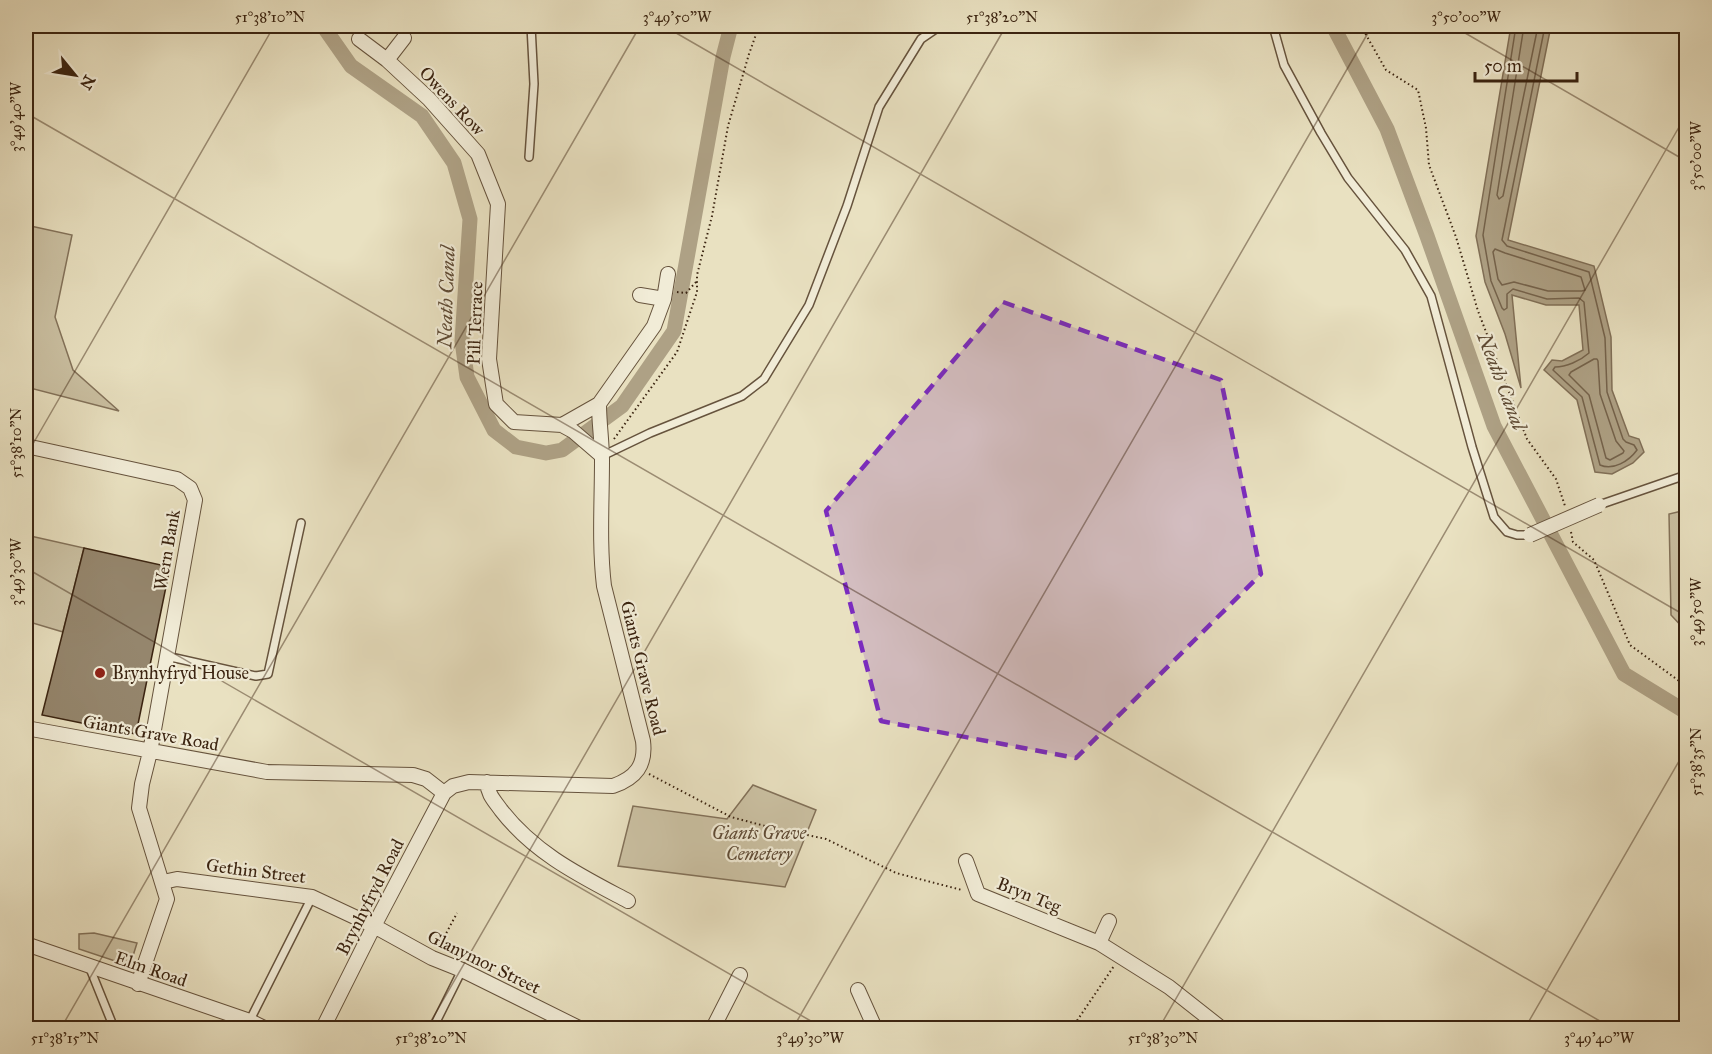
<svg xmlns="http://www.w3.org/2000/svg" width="1712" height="1054" font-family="'IM FELL Great Primer',serif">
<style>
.green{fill:#cbc1a3;stroke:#83725a;stroke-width:1.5}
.water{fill:#aea185;stroke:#806f57;stroke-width:1.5}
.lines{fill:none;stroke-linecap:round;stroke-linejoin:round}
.shore{stroke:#74624b;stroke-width:1.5}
.canal{stroke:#aea185;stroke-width:15}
.building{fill:#95866d;stroke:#3b2411;stroke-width:1.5}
.lane-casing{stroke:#66533d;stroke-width:10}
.street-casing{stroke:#66533d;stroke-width:16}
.path{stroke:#3b2411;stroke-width:2;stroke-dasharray:1.5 3;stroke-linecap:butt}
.lane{stroke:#f1ecd7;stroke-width:7}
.street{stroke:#f1ecd7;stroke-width:14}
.street-bridge-casing{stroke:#66533d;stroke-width:16;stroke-linecap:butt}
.street-bridge{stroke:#f1ecd7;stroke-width:14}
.marked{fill:#7b2cbf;fill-opacity:0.2;stroke:#7b2cbf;stroke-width:4.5;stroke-dasharray:12 8;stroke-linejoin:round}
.ticks{fill:none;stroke:#3b2411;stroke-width:1.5;stroke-opacity:0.45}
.poi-dot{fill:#8f2418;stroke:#f1ecd7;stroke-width:2}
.labels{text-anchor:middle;stroke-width:4.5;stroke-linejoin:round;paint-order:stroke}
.street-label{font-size:18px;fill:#3b2411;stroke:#f1ecd7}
.poi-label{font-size:18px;fill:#3b2411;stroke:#f1ecd7;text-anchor:start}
.park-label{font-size:18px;font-style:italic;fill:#5f4b36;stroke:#f1ecd7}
.water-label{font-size:20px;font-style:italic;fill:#5e4a34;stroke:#f1ecd7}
.neatline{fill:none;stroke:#3b2411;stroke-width:2}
.ticks-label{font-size:15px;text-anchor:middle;fill:#3b2411}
</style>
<rect width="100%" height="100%" fill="#e9e1c1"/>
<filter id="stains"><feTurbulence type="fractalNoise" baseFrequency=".00333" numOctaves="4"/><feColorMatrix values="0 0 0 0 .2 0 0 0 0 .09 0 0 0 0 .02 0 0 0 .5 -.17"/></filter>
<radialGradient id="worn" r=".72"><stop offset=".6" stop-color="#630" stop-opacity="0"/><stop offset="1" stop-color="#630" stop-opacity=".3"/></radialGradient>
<path class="green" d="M 26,225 L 72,235 L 55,317 L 73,370 L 119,411 L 26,387 Z
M 1686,510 L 1686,631 L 1671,615 L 1669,514 Z
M 26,535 L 84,548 L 63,632 L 26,621 Z
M 753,785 L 816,810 L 785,887 L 618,866 L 633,806 L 727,819 Z
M 94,933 L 137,943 L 132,959 L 128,963 L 124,964 L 79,949 L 79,934 Z"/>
<path class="water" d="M 1511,26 L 1551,26 L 1508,240 L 1594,266 L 1611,337 L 1612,390 L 1629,436 L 1639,439 L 1644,452 L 1633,463 L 1612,474 L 1595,472 L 1577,400 L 1544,370 L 1552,360 L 1562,361 L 1583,350 L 1579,305 L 1546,305 L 1512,295 L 1521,388 L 1505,334 L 1485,282 L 1476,236 Z"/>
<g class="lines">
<path class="shore" d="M 1516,26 L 1483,235 L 1491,281 L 1502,308 L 1504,310 L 1507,308 L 1507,294 L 1513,289 L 1547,299 L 1579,298 L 1584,302 L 1589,353 C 1580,361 1566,367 1555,367 L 1553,370 L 1582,397 L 1600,465 C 1613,471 1629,461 1637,450 L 1634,445 L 1626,442 L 1623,439 L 1607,392 L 1605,338 L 1589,272 L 1507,246 L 1502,240 L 1545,26
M 1524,26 L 1497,195 L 1499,199 L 1503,196 L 1538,26
M 1495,249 L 1505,253 L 1581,277 L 1585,290 L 1582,291 L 1548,291 L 1514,282 L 1502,285 L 1498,279 L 1493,252 Z
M 1594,359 L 1597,359 L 1598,361 L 1600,394 L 1616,441 L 1624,451 L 1623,453 L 1610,460 L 1606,458 L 1589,395 L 1569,375 L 1571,372 Z"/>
<path class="canal" d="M 323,26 L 351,66 L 422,116 L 454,163 L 470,219 L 462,341 L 467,377 L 494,430 L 516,447 L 546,453 L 562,450 L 622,406 L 674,331 L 723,57 L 731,26
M 1333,26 L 1387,129 L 1427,236 L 1494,426 L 1624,674 L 1686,712"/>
</g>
<path class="building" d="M 84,548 L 170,567 L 136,734 L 42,715 Z"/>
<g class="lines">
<defs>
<path id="lane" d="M 1273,26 L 1284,65 L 1321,133 L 1348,178 L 1405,250 L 1431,296 L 1472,447 L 1494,517 L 1507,532 L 1517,535 L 1530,535
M 529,157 L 534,84 L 531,26
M 602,456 L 650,433 L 742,396 L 764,379 L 809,305 L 847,206 L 879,107 L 921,39 L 940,26
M 1599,505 L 1686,475
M 166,656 L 256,676 L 268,674 L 301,523
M 89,966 L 114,1028
M 246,1028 L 312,897
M 433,1028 L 462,970"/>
<path id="street" d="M 359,39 L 387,60 L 429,99 L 478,154 L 498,204 L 489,359 L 496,404 L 514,422 L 562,425 L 573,431 L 602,456
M 387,60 L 404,38
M 640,295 L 664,299
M 562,425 L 599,404 L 654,326 L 664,299 L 668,274
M 26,446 L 177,479 L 190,488 L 195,500 L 150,752 L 142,784 L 139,808 L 167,899 L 138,984
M 26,728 L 267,772 L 413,775 L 426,779 L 444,793
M 487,782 C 488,795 494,800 501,810 C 535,854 581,876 628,901
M 966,861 L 978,894 L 1099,943
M 163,882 L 177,879 L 312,897 L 374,926 L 432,958 L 462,970 L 579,1028
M 1109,921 L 1099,943 L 1169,987 L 1221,1028
M 26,944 L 250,1021 L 264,1028
M 858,990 L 875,1028
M 323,1028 L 374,926 L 444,793 L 453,786 L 469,782 L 613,786 C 636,778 646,765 643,741 L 604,586 C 599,544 602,502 602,460 C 602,441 599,423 599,404
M 713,1028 L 740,975"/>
</defs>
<use href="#lane" class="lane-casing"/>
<use href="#street" class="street-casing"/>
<path class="path" d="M 1361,26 L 1386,70 L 1418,90 L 1426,128 L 1429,165 L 1456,237 L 1478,311 L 1527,439 L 1556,479 L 1565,506
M 677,292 L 686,293 L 696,282
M 614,439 L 677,352 L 697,292 L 697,275 L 712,216 L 728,126 L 749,54 L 759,26
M 1571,532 L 1573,542 L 1594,560 L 1630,645 L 1686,686
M 649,774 L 731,817 L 765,826 L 826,839 L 896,873 L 962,890
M 440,945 L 457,913
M 1072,1028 L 1114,966"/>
<use href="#lane" class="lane"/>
<use href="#street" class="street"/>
<defs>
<path id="street-bridge" d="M 1530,535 L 1599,505"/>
</defs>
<use href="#street-bridge" class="street-bridge-casing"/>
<use href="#street-bridge" class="street-bridge"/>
</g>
<path class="marked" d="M 1003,302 L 1221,380 L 1261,574 L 1076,758 L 881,721 L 826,511 Z"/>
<path class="ticks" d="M 664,26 L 1686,616M 1453,26 L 1686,161M 26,113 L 1612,1028M 26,456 L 274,26M 26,568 L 823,1028M 26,1024 L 34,1028M 61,1028 L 640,26M 427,1028 L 1006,26M 793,1028 L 1372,26M 1159,1028 L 1686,115M 1525,1028 L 1686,749"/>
<circle class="poi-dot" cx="100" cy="673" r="6"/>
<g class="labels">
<g class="street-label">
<text transform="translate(452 101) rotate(47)" y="6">Owens Row</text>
<text transform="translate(475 323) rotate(-88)" y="6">Pill Terrace</text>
<text transform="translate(167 550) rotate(-80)" y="6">Wern Bank</text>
<text transform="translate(643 668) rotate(76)" y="6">Giants Grave Road</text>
<text transform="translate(151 733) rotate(10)" y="6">Giants Grave Road</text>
<text transform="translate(256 871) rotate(7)" y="6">Gethin Street</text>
<text transform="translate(1029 895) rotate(22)" y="6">Bryn Teg</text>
<text transform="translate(370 897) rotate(-63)" y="6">Brynhyfryd Road</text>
<text transform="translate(484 962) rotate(26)" y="6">Glanymor Street</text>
<text transform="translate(151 969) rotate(19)" y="6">Elm Road</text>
</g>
<g class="poi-label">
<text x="112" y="679">Brynhyfryd House</text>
</g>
<g class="park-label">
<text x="759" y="839">Giants Grave<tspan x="759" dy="21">Cemetery</tspan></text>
</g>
<g class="water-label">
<text transform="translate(446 297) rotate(-88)" y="7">Neath Canal</text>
<text transform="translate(1502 381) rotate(69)" y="7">Neath Canal</text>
</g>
</g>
<rect width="1712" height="1054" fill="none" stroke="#e9e1c1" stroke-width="66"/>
<g transform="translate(75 75) rotate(120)" stroke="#f1ecd7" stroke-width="4.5" paint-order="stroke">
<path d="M0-4.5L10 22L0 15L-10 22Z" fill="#3b2411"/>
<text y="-9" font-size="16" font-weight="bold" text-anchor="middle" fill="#3b2411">N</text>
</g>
<path d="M1475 72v9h102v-9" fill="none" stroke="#3b2411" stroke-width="3"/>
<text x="1484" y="72" font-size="18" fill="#3b2411" stroke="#f1ecd7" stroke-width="4.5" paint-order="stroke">50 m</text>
<rect x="33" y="33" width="1646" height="988" class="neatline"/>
<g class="ticks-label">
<text x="270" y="22">51°38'10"N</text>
<text x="677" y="22">3°49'50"W</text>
<text x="1002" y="22">51°38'20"N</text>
<text x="1466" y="22">3°50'00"W</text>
<text transform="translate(16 117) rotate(-90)" y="5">3°49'40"W</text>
<text transform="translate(1696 156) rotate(-90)" y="5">3°50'00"W</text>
<text transform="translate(16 443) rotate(-90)" y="5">51°38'10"N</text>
<text transform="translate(16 572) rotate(-90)" y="5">3°49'30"W</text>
<text transform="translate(1696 612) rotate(-90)" y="5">3°49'50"W</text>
<text transform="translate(1696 762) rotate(-90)" y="5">51°38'35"N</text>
<text x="65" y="1043">51°38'15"N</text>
<text x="431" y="1043">51°38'20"N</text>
<text x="810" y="1043">3°49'30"W</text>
<text x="1163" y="1043">51°38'30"N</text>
<text x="1599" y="1043">3°49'40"W</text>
</g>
<rect width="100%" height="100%" filter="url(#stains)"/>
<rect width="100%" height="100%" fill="url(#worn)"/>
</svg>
